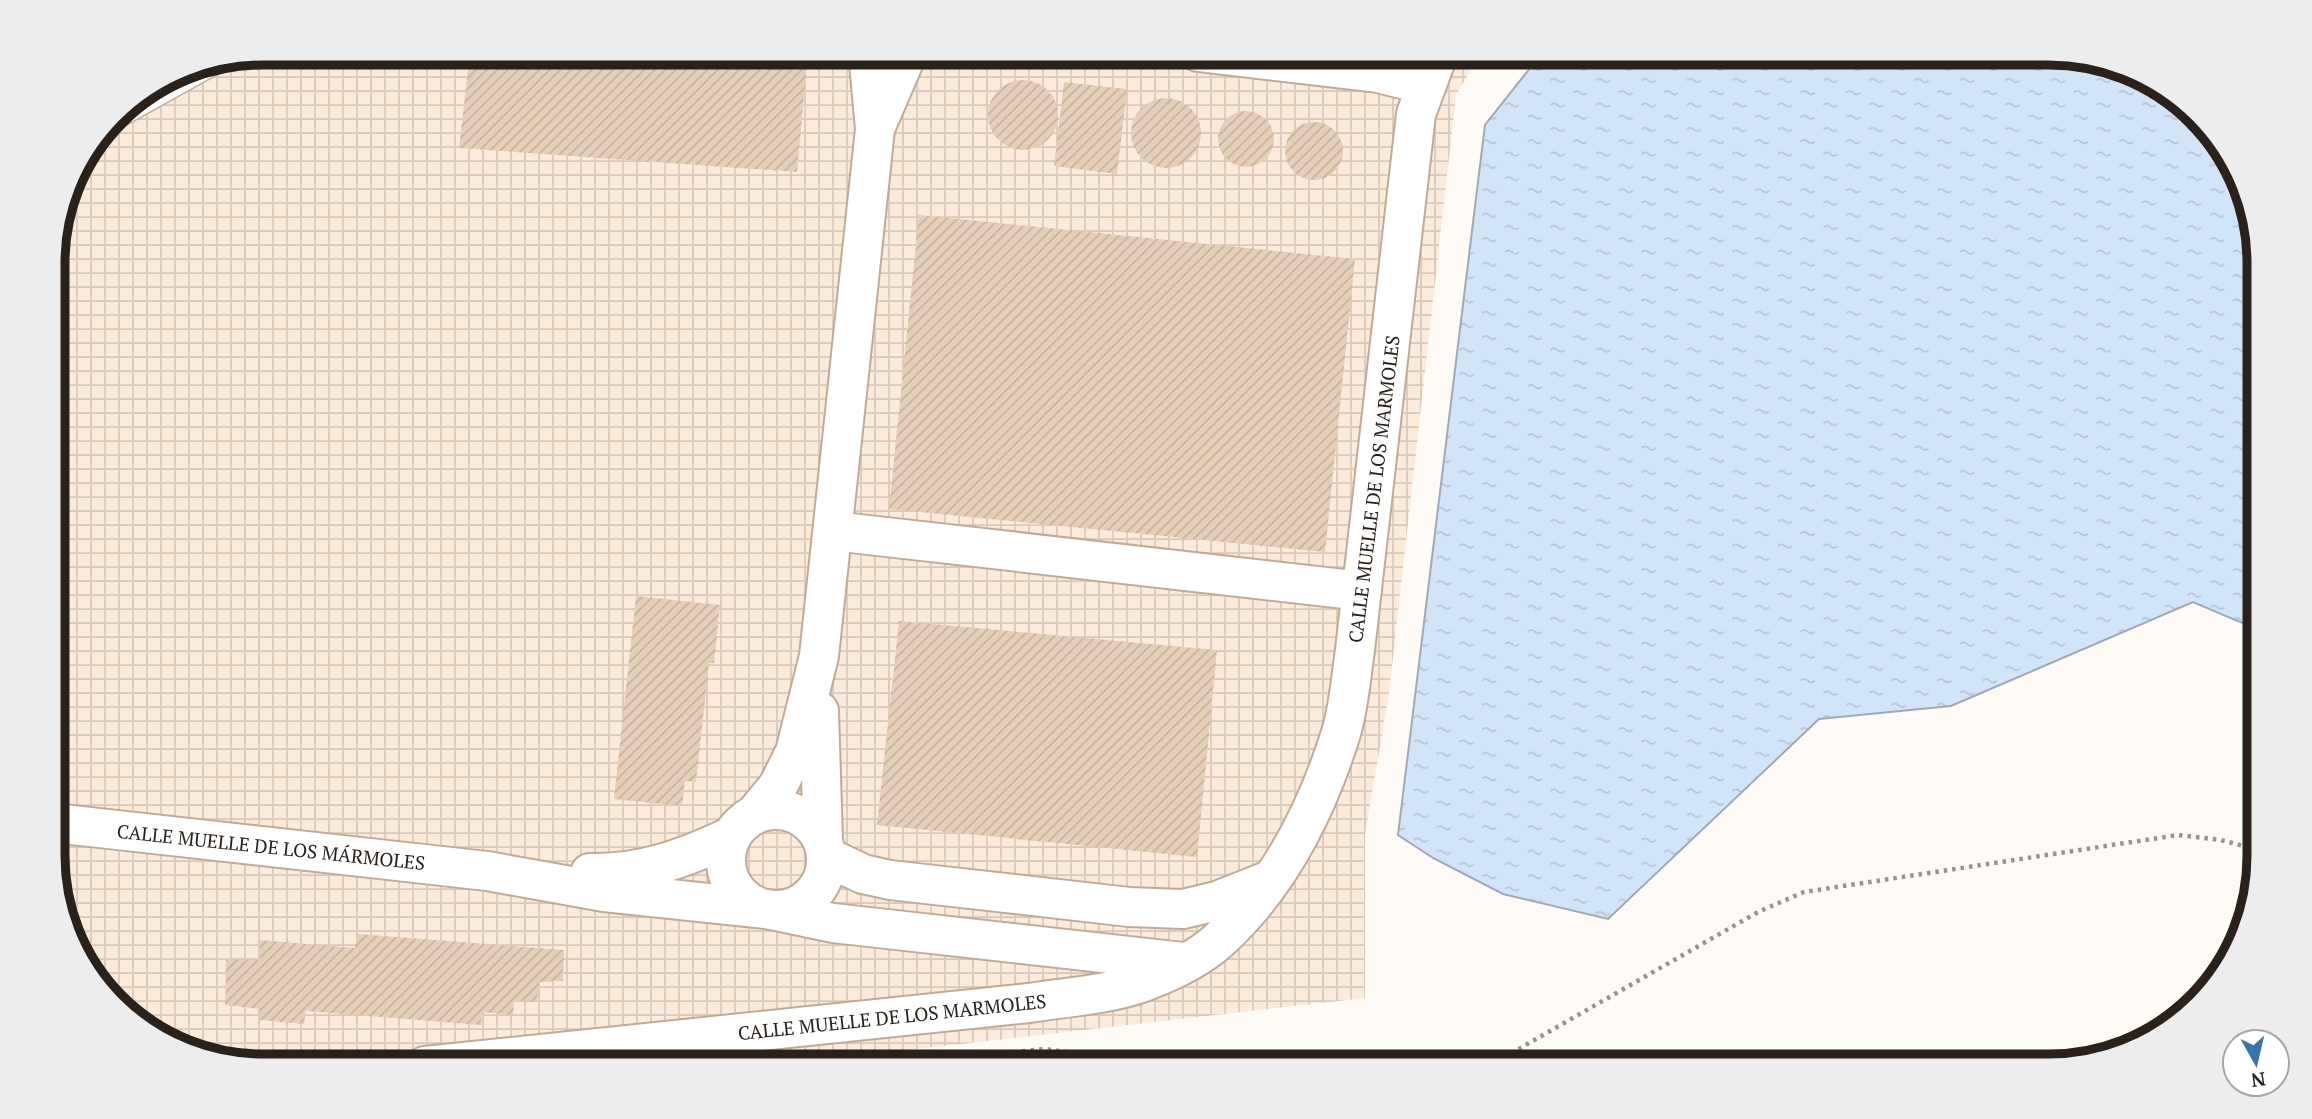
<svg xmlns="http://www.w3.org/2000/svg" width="2312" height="1119" font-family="'PT Serif',serif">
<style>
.industrial{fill:url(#industrial-grid)}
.water{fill:url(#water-ripples);stroke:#a0aab5;stroke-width:2}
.building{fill:url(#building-hatch)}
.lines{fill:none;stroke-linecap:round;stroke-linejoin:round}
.service-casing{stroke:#c1ab97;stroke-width:24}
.minor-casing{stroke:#c1ab97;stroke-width:42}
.tertiary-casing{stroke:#c1ab97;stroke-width:42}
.path{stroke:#99938d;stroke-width:4.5;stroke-dasharray:3.5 5;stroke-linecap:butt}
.service{stroke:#fff;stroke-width:21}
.minor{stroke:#fff;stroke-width:38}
.tertiary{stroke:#fff;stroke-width:38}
.labels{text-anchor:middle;stroke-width:6;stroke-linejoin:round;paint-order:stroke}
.street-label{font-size:19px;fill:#2a221a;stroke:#fff}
.rim{fill:none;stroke:#2a221a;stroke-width:9}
</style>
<defs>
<pattern id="industrial-grid" width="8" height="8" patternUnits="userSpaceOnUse" patternTransform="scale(1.75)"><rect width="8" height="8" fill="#fcebda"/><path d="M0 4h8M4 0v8" fill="none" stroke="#d8c9ba"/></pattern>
<pattern id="water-ripples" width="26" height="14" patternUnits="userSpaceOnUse" patternTransform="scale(1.75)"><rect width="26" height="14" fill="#d2e5f8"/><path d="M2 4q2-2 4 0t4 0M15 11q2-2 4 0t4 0" fill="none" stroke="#b4c4d4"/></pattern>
<pattern id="building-hatch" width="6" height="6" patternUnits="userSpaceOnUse" patternTransform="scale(1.75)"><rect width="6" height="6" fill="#e5cfb9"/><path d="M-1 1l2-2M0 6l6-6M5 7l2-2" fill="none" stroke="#c5b19e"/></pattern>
</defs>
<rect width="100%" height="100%" fill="#fefaf5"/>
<path class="industrial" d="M 263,52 L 1481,53 L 1456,95 L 1389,693 L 1365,835 L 1365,998 L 767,1066 L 263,1066 L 182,1050 L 96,985 L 54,884 L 53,249 L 74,170 L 124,105 L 183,68 Z"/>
<path class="water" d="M 1542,53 L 2049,53 L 2130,69 L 2216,135 L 2258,236 L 2259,636 L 2245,624 L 2193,602 L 1951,706 L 1819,719 L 1608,919 L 1503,894 L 1433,858 L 1398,835 L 1485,125 Z"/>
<path class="building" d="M 470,52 L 808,52 L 797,172 L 459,148 Z
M988 115a35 35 0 1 1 70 0a35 35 0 1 1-70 0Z
M 1064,82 L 1127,89 L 1117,174 L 1054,166 Z
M1131 133a35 35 0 1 1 70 0a35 35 0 1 1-70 0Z
M1218 139a28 28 0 1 1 56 0a28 28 0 1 1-56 0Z
M1285 151a29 29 0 1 1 58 0a29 29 0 1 1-58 0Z
M 919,215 L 1355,259 L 1325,552 L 889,509 Z
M 636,596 L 720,605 L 714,663 L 709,663 L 696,782 L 685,781 L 682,806 L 614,799 Z
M 899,621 L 1217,650 L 1197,857 L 877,825 Z
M 357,934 L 564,950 L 563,981 L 539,982 L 537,1002 L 514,1000 L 513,1015 L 482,1012 L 481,1025 L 306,1011 L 304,1024 L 259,1020 L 260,1009 L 225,1005 L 226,960 L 260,960 L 260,940 L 355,948 Z"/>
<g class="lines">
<defs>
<path id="service" d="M 111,121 L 217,62"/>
<path id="minor" d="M 1198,52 L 1378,73 L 1426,85
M 833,531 L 1362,591
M 827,857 L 863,874 L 890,880 L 1129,907 L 1183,909 L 1217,901 L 1270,880
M 766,909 L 833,923 L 1183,962
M 425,1066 L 1029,1003 C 1066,997 1108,995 1144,982 C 1168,973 1198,959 1218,941 C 1278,887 1317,810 1341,733 C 1349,707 1351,677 1355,650 L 1416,114 L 1439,52"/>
<path id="tertiary" d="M 877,124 L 908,52
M 819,711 L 823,841
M726 860a50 50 0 1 1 100 0a50 50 0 1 1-100 0Z
M 755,814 L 778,786 L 795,752 L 819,656 L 875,129 L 868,52
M 54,823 L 487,871 L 604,892 L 766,909
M 590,873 C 643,874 685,858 732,836"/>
</defs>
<use href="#service" class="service-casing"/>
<use href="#minor" class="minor-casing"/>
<use href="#tertiary" class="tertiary-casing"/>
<path class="path" d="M 887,1066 L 1044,1049 L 1185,1066
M 1489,1066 L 1758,912 L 1804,892 L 2178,835 L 2221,840 L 2259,850"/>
<use href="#service" class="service"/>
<use href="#minor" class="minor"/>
<use href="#tertiary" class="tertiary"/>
</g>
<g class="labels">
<g class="street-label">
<text transform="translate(1374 489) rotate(-83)" y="7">CALLE MUELLE DE LOS MARMOLES</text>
<text transform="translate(271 847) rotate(6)" y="7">CALLE MUELLE DE LOS MÁRMOLES</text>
<text transform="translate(892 1017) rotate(-6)" y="7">CALLE MUELLE DE LOS MARMOLES</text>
</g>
</g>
<path d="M0 0H2312V1119H0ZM263 65H2049A198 198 0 0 1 2247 263V856A198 198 0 0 1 2049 1054H263A198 198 0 0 1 65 856V263A198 198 0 0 1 263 65Z" fill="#eeeded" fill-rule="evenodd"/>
<path class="rim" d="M263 65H2049A198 198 0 0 1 2247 263V856A198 198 0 0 1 2049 1054H263A198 198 0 0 1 65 856V263A198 198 0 0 1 263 65Z"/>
<g transform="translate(2256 1063) rotate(172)"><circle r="33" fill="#ffffff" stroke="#aaa7a3" stroke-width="2"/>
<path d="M0-5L12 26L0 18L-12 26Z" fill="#3475ab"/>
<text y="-10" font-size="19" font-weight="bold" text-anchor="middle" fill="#2a221a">N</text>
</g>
</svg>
